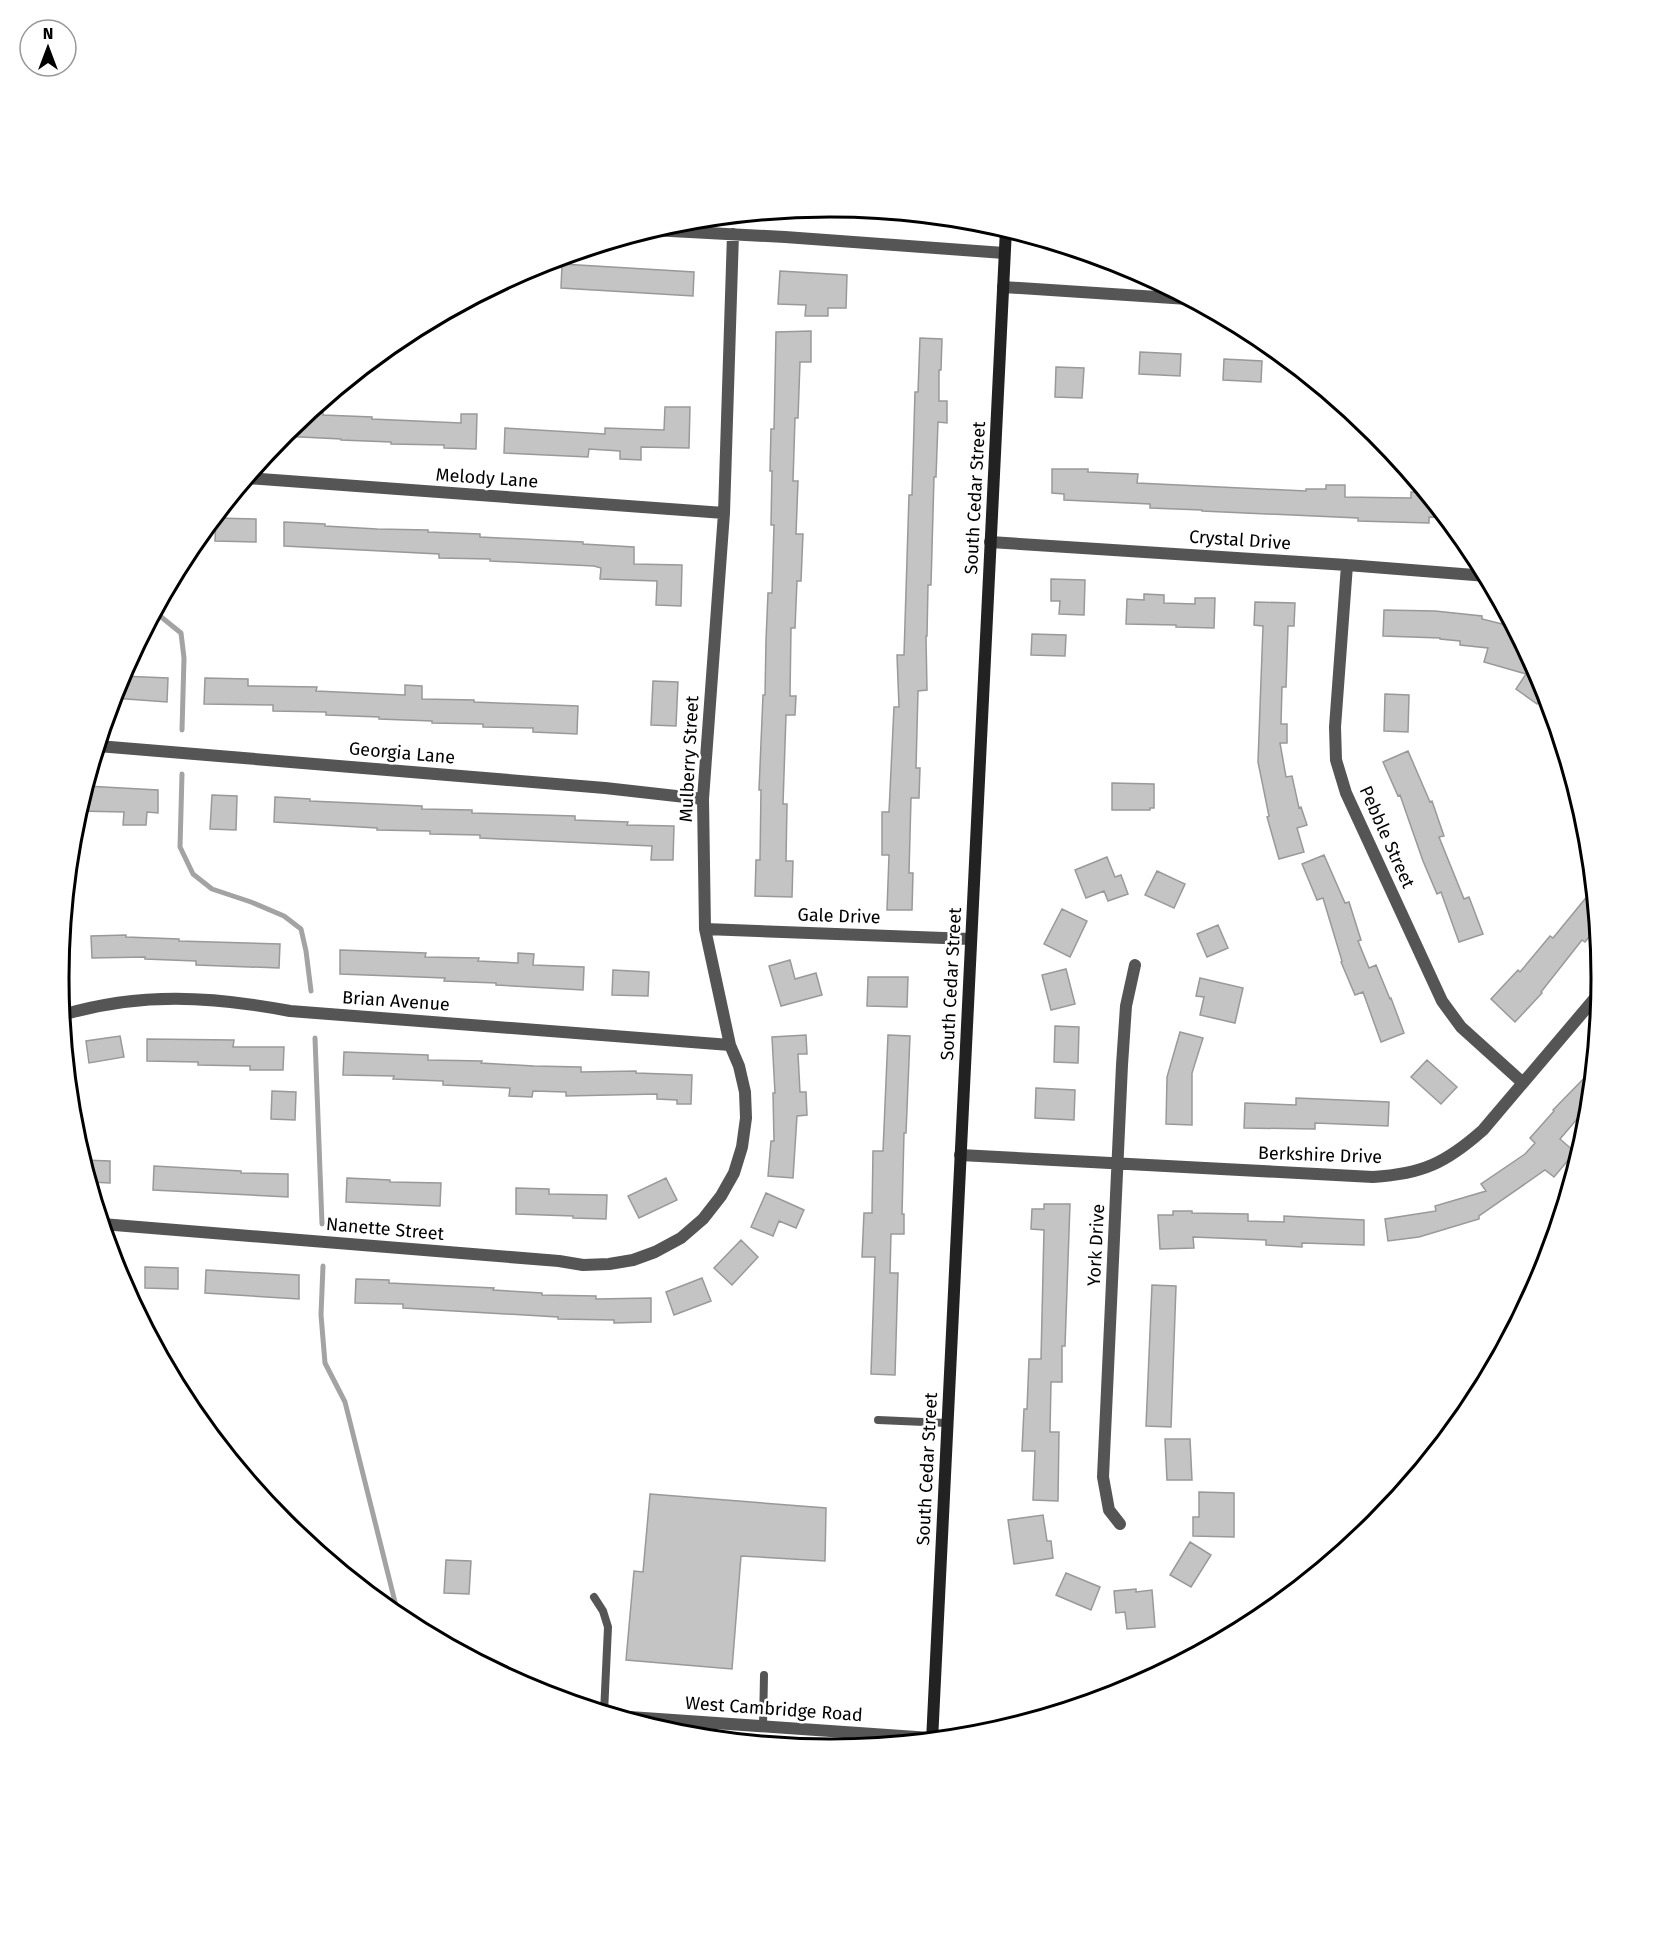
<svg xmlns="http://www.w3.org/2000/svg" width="1661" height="1957" font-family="'Fira Sans',sans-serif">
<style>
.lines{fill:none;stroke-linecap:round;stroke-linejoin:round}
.stream{stroke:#a3a3a3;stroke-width:5}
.building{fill:#c4c4c4;stroke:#999;stroke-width:1.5}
.service{stroke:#555;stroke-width:8}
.minor{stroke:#555;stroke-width:12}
.tertiary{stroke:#555;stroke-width:12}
.secondary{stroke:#222;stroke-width:12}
.labels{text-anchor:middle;stroke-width:5;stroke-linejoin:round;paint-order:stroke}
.street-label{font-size:18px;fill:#000;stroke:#fff}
.rim{fill:none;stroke:#000;stroke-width:3}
</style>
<rect width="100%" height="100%" fill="#fff"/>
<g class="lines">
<path class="stream" d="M 155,612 L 181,633 L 184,658 L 182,730
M 182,774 L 180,847 L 193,874 L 212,889 L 251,902 L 284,916 L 301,929 L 306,951 L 311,991
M 315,1038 L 322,1224
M 323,1266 L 321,1315 L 325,1363 L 345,1402 L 399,1618"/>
</g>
<path class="building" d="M 562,264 L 694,272 L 693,296 L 561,288 Z
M 780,271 L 847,275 L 846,308 L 828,308 L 828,316 L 805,316 L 806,305 L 778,304 Z
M 811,331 L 811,362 L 800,362 L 798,418 L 795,418 L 793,481 L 798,481 L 796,534 L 803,534 L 801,581 L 797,581 L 795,628 L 791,628 L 790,696 L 796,696 L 795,715 L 786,715 L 783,804 L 787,804 L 786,861 L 793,861 L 792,897 L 755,896 L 756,860 L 760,860 L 761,790 L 759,790 L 763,695 L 765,695 L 766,640 L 768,593 L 772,593 L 774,525 L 771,525 L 772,471 L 770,471 L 771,429 L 774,429 L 776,332 Z
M 920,338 L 942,339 L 941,370 L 939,370 L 939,401 L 947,401 L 947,423 L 938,422 L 936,477 L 934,477 L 931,585 L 928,585 L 927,636 L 926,636 L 927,690 L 918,691 L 916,768 L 920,768 L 919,798 L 911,798 L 909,873 L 913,873 L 912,910 L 887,910 L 889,855 L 882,855 L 882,812 L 889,812 L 894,707 L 899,707 L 897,655 L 904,655 L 909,495 L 912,495 L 915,392 L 918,392 Z
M 1140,352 L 1181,354 L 1180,376 L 1139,374 Z
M 1224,359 L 1262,361 L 1261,382 L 1223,380 Z
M 1056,367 L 1084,368 L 1082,398 L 1055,397 Z
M 665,407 L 690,407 L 689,448 L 641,447 L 641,460 L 620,459 L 620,451 L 589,449 L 588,457 L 504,453 L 505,428 L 605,434 L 605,428 L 664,430 Z
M 309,412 L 323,413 L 323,415 L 372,417 L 372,419 L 461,423 L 461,414 L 477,414 L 476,449 L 444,448 L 444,445 L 391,444 L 391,442 L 341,440 L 341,439 L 282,436 Z
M 1052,469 L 1088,469 L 1088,472 L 1138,474 L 1137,483 L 1306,491 L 1306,489 L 1326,489 L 1326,485 L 1345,485 L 1345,497 L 1411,498 L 1411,492 L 1426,493 L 1446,518 L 1429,517 L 1429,523 L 1358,521 L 1358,518 L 1202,511 L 1202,510 L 1150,508 L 1150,504 L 1064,500 L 1064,494 L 1052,493 Z
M 216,518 L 256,519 L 256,542 L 215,541 Z
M 284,522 L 325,524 L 325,526 L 377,529 L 428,530 L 428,532 L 480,534 L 480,537 L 583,542 L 583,544 L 634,547 L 634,564 L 682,565 L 681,606 L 656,605 L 657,581 L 600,579 L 601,568 L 594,566 L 490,561 L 490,559 L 439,558 L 439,554 L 284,546 Z
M 1051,579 L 1085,580 L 1084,615 L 1059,614 L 1060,601 L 1051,601 Z
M 1144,594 L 1164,595 L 1164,603 L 1195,604 L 1195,598 L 1215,598 L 1214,628 L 1176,627 L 1176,625 L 1126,624 L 1127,599 L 1144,600 Z
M 1255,602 L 1295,603 L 1294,626 L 1288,626 L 1286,687 L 1282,687 L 1281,724 L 1287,724 L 1287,743 L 1280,743 L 1286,777 L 1292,776 L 1299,808 L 1301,807 L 1307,825 L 1297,828 L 1304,852 L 1279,859 L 1267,817 L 1269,816 L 1258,762 L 1263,626 L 1254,625 Z
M 1384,610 L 1435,611 L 1482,616 L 1482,619 L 1514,627 L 1546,691 L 1537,704 L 1516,689 L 1526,674 L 1484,662 L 1488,648 L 1460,645 L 1460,641 L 1440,639 L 1440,638 L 1383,636 Z
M 1032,634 L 1066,635 L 1065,656 L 1031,655 Z
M 121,676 L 168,678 L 167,702 L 113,698 Z
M 205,678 L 248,679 L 248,686 L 317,687 L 316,691 L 405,695 L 405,685 L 422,686 L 422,699 L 474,700 L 474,702 L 578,706 L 577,734 L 533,732 L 533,728 L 483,727 L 483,724 L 432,723 L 432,721 L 379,719 L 379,717 L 326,715 L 326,712 L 273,711 L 273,705 L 204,704 Z
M 653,681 L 678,682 L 676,726 L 651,725 Z
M 1385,694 L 1409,695 L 1408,732 L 1384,731 Z
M 1408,751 L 1430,802 L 1432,801 L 1444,836 L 1439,837 L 1464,899 L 1469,897 L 1483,934 L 1459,942 L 1441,892 L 1437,894 L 1423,861 L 1400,795 L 1398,796 L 1383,762 Z
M 1112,783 L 1154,784 L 1154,808 L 1150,808 L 1150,810 L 1112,810 Z
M 86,786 L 158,790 L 158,813 L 147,812 L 146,825 L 123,825 L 124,812 L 78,811 Z
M 212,795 L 237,796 L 236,830 L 210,829 Z
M 275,797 L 310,799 L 310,801 L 422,806 L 422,809 L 472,810 L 472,813 L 575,816 L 575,820 L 628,822 L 627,825 L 674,826 L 673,860 L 651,860 L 652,846 L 480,838 L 480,835 L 430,834 L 430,831 L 377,830 L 377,828 L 274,822 Z
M 1324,855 L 1345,903 L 1349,902 L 1361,940 L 1358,941 L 1369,968 L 1376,965 L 1390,999 L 1391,998 L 1404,1033 L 1381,1042 L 1363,992 L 1355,995 L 1341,962 L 1342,961 L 1323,898 L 1317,900 L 1302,864 Z
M 1107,857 L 1115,877 L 1121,875 L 1128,894 L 1108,901 L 1104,891 L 1086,898 L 1075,870 Z
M 1157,871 L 1185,884 L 1174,908 L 1145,895 Z
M 1594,888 L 1597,927 L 1585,942 L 1582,940 L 1541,992 L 1542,993 L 1515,1022 L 1491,999 L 1518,970 L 1520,972 L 1550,936 L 1553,938 Z
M 1062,909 L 1087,921 L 1070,957 L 1044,944 Z
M 1218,925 L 1228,948 L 1207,957 L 1197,934 Z
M 126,935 L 126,937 L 179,939 L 179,941 L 280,944 L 279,968 L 196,965 L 196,961 L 145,959 L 145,957 L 92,958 L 91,936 Z
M 340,950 L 426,953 L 425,957 L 479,958 L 478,961 L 518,963 L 518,953 L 534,954 L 533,965 L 584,967 L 583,990 L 496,985 L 496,983 L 444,981 L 445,978 L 340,974 Z
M 790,960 L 795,979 L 816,973 L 822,995 L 781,1006 L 769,966 Z
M 1066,969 L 1075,1004 L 1051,1010 L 1042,975 Z
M 613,970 L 649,972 L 648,996 L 612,995 Z
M 868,977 L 908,977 L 907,1007 L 867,1006 Z
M 1200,978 L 1243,988 L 1235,1023 L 1200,1015 L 1204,997 L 1196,996 Z
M 1055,1026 L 1079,1027 L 1078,1063 L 1054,1062 Z
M 1180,1032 L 1203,1038 L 1192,1073 L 1192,1125 L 1166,1124 L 1167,1077 Z
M 806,1035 L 807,1054 L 798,1054 L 800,1092 L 806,1092 L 807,1115 L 797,1116 L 793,1178 L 768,1176 L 771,1141 L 774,1141 L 773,1093 L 775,1093 L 772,1037 Z
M 888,1035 L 910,1036 L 906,1133 L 904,1133 L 902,1214 L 904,1214 L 904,1234 L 891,1234 L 890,1273 L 898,1273 L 895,1375 L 871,1374 L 875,1257 L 862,1257 L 864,1213 L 872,1213 L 873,1151 L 883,1151 Z
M 120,1036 L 124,1057 L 89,1063 L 86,1041 Z
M 147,1039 L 234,1040 L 233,1047 L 284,1047 L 283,1070 L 250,1070 L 250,1066 L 198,1065 L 198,1062 L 147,1061 Z
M 344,1052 L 428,1055 L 428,1060 L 482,1061 L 481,1063 L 534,1066 L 581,1067 L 581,1072 L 636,1071 L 636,1073 L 692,1075 L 691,1104 L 677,1104 L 677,1100 L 657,1099 L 657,1094 L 566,1096 L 566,1092 L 533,1091 L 532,1097 L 509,1096 L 510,1088 L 443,1085 L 443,1081 L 393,1079 L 394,1076 L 343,1075 Z
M 1427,1060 L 1457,1087 L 1441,1104 L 1411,1077 Z
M 1594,1068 L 1590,1104 L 1560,1139 L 1575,1152 L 1554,1177 L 1545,1170 L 1479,1216 L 1479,1219 L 1419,1237 L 1388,1241 L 1385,1219 L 1436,1211 L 1435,1206 L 1486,1191 L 1481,1184 L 1525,1154 L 1535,1143 L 1530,1138 L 1554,1111 L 1553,1110 Z
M 1036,1088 L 1075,1090 L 1074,1120 L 1035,1118 Z
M 272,1091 L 296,1092 L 295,1120 L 271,1119 Z
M 1296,1098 L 1389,1102 L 1388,1126 L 1315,1123 L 1315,1129 L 1244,1128 L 1245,1103 L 1296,1105 Z
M 83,1160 L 110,1161 L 110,1183 L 90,1182 Z
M 154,1166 L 241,1171 L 241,1173 L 288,1174 L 288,1197 L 153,1190 Z
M 347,1178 L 390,1180 L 390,1182 L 441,1183 L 440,1206 L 346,1202 Z
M 666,1178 L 677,1200 L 639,1218 L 628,1196 Z
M 516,1188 L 549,1189 L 549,1194 L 607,1195 L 606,1219 L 573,1218 L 573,1216 L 516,1214 Z
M 766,1193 L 804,1210 L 796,1228 L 779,1221 L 773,1236 L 751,1227 Z
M 1044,1204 L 1070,1204 L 1065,1346 L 1062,1346 L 1062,1382 L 1051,1382 L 1050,1432 L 1059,1432 L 1058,1501 L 1033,1500 L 1035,1451 L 1022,1451 L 1024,1409 L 1027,1409 L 1029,1359 L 1041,1359 L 1044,1230 L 1031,1229 L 1032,1209 L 1044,1209 Z
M 1173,1211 L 1192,1211 L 1192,1213 L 1248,1214 L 1248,1221 L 1284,1222 L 1284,1216 L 1364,1220 L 1364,1245 L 1302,1243 L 1302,1247 L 1266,1245 L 1266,1240 L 1193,1237 L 1194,1248 L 1160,1249 L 1158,1215 L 1173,1215 Z
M 741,1240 L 758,1257 L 732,1285 L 714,1268 Z
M 145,1267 L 178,1268 L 178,1289 L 145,1288 Z
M 206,1270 L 299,1275 L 299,1299 L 205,1293 Z
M 702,1278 L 711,1301 L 674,1315 L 666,1292 Z
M 356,1279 L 389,1280 L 389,1283 L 494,1288 L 493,1290 L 542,1293 L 542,1295 L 596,1296 L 596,1299 L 651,1298 L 651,1322 L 614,1323 L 614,1320 L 558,1319 L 558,1317 L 403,1308 L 403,1304 L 355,1303 Z
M 1152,1285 L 1176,1286 L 1171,1427 L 1146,1426 Z
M 1165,1439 L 1190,1439 L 1192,1480 L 1167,1480 Z
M 1199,1492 L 1234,1493 L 1234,1537 L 1193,1536 L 1193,1517 L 1199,1517 Z
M 650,1494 L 826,1508 L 825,1561 L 741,1556 L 732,1669 L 626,1660 L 634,1571 L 643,1572 Z
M 1043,1515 L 1047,1541 L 1051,1541 L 1053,1558 L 1014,1564 L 1008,1520 Z
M 1190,1542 L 1211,1555 L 1191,1587 L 1170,1575 Z
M 446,1560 L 471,1561 L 469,1594 L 444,1593 Z
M 1066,1573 L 1100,1587 L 1091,1610 L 1056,1595 Z
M 1136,1589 L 1136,1592 L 1152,1590 L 1155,1627 L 1127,1629 L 1125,1612 L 1116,1613 L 1114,1591 Z"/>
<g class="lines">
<path class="service" d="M 878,1420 L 947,1423
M 594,1597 L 603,1611 L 608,1627 L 604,1713
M 763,1726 L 764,1675"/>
<path class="minor" d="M 652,230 L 785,237 L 1004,253
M 1003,287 L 1188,299
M 247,478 L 724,513
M 990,542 L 1347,565 L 1487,576
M 1347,565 L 1335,727 L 1336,760 L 1346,793 L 1442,1001 L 1461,1027 L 1523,1083
M 98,746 L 605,788 L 703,799
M 705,929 L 971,939
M 62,1015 C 140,992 211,996 290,1011 L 730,1045
M 960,1155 L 1373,1177 C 1422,1174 1446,1163 1483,1130 L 1601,991
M 102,1224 L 559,1261 L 583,1265 L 609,1264 L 633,1260 L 655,1252 L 681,1238 L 703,1219 L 721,1196 L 734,1173 L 742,1147 L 746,1118 L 745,1092 L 739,1066 L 730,1045 L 705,929 L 703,799 L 724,513 L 733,234
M 1120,1524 L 1109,1510 L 1103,1477 L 1122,1065 L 1126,1006 L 1135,965"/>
<path class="tertiary" d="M 615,1716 L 945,1739"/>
<path class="secondary" d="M 932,1741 L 1006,229"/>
</g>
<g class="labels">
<g class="street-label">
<text transform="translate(487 478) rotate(4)" y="6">Melody Lane</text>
<text transform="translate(975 498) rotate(-87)" y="6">South Cedar Street</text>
<text transform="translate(1240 540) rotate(4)" y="6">Crystal Drive</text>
<text transform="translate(402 753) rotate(5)" y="6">Georgia Lane</text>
<text transform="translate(689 759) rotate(-87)" y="6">Mulberry Street</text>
<text transform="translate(1387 837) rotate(66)" y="6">Pebble Street</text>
<text transform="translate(839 916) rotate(2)" y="6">Gale Drive</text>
<text transform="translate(951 984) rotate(-87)" y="6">South Cedar Street</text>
<text transform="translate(396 1001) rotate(4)" y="6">Brian Avenue</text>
<text transform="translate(1320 1155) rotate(2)" y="6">Berkshire Drive</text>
<text transform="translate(385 1229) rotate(5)" y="6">Nanette Street</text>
<text transform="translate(1096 1245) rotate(-87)" y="6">York Drive</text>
<text transform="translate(927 1469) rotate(-87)" y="6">South Cedar Street</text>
<text transform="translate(774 1709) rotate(4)" y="6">West Cambridge Road</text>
</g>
</g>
<path d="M0 0H1661V1957H0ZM69 978a761 761 0 1 1 1522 0a761 761 0 1 1-1522 0Z" fill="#fff" fill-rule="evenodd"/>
<path class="rim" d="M69 978a761 761 0 1 1 1522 0a761 761 0 1 1-1522 0Z"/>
<g transform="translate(48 48)"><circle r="28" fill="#ffffff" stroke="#999999" stroke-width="1.5"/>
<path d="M0-4.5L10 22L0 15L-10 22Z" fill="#000000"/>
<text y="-9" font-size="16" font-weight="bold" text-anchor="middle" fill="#000000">N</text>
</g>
</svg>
